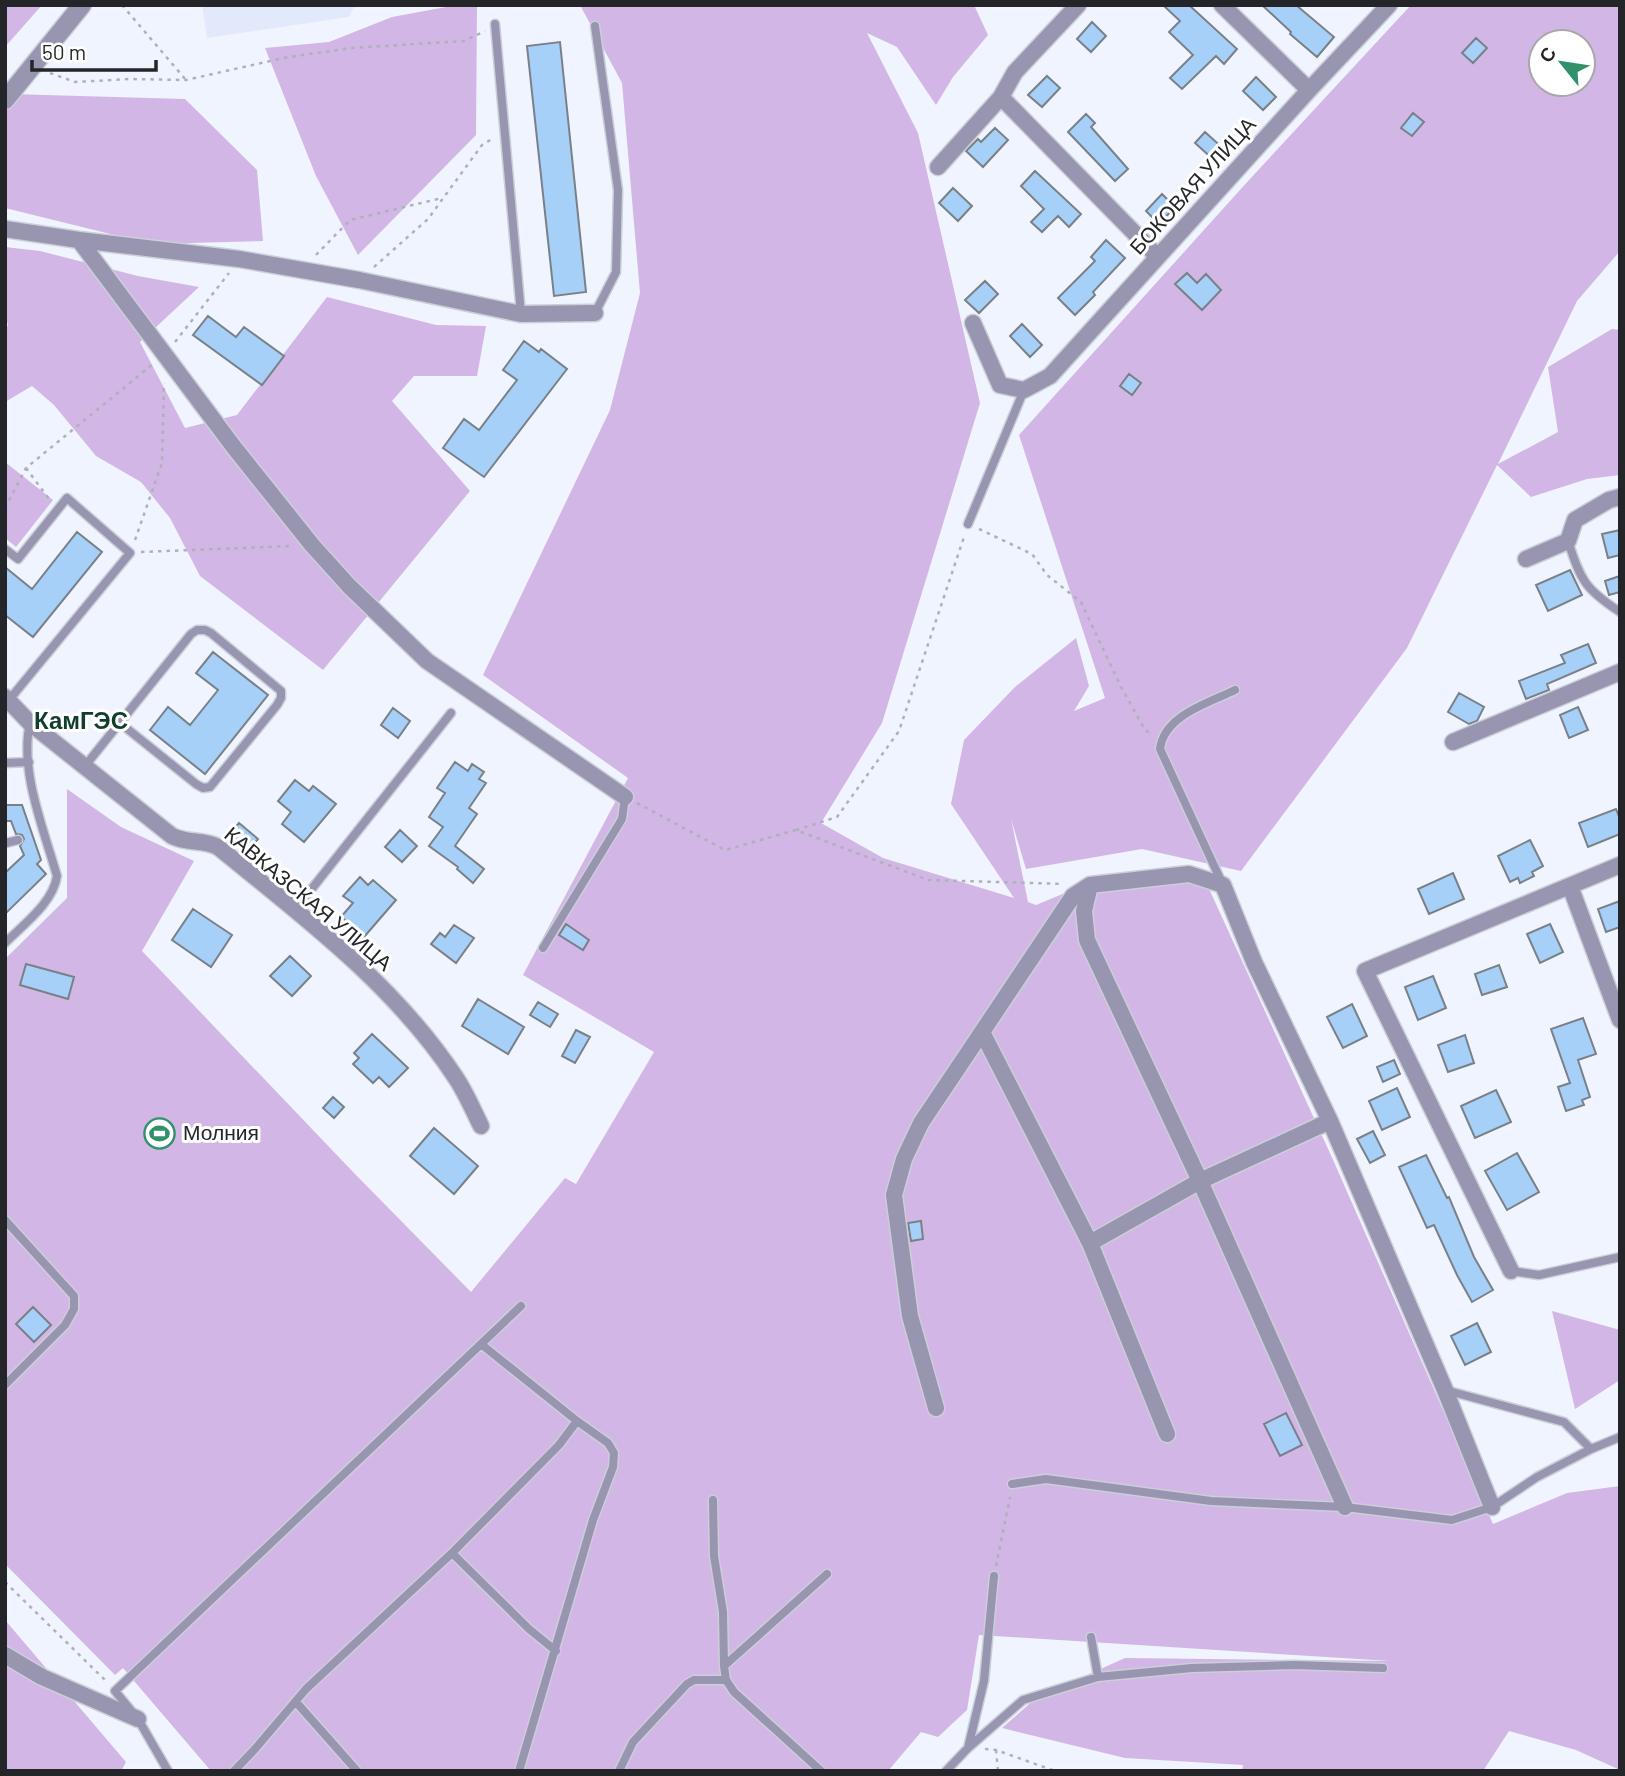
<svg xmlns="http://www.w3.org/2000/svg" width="1625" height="1776" font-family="Barlow,sans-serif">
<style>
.built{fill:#e2e9fa}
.green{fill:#d2b6e6;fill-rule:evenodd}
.building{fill:#a7d0f8;stroke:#798088;stroke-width:2}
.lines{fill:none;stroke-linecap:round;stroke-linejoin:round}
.service-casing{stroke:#cbcfd8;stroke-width:11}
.minor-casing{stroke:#cbcfd8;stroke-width:19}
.tertiary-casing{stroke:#cbcfd8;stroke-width:21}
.path{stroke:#aeb1b9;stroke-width:2.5;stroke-dasharray:3.5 5;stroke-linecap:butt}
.service{stroke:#9895b0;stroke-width:8}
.minor{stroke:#9895b0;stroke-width:16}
.tertiary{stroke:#9895b0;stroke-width:18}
.labels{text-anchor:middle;stroke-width:6;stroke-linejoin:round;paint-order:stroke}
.street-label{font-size:21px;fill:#242529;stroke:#fff}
.poi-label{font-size:21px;fill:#242529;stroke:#fff;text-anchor:start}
.quarter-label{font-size:24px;font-weight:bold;fill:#0f3e2b;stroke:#fff}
</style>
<rect width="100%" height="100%" fill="#f0f4fe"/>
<path class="built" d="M 202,5 L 360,5 L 354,7 L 349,17 L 207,38 Z"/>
<path class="green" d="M 5,5 L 42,5 L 5,47 Z
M 457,5 L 477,5 L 476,135 L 358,255 L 316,176 L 265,48 L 329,42 L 392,17 Z
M 580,5 L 974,5 L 988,35 L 953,77 L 936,105 L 897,47 L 867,33 L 918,133 L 980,403 L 882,723 L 821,823 L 883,858 L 1014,898 L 951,804 L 964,740 L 1015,687 L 1076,638 L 1089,686 L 1074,711 L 1105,698 L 1019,435 L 1249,180 L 1411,5 L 1620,5 L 1620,251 L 1577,301 L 1498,464 L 1558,432 L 1548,367 L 1612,329 L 1620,330 L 1620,475 L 1587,479 L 1531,497 L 1497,465 L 1407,648 L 1241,871 L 1142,849 L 1026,869 L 1011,819 L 1028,902 L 1036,905 L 1082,886 L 1205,880 L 1334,1162 L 1493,1524 L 1567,1493 L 1620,1486 L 1620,1770 L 1576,1750 L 1509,1731 L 1483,1771 L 1242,1771 L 1243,1765 L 1125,1758 L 1002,1728 L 1036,1698 L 1125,1658 L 1390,1661 L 979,1635 L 967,1710 L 938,1737 L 921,1732 L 888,1771 L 211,1771 L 123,1668 L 115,1675 L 5,1564 L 5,959 L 67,898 L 67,789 L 121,827 L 194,861 L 142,951 L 354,1173 L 471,1292 L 565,1178 L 576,1184 L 654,1052 L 523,975 L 628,778 L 483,675 L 610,410 L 640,293 L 622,83 ZM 1541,42 L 1583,42 L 1583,84 L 1541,84 Z
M 10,94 L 185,99 L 257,170 L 263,241 L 151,244 L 5,208 L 5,110 Z
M 5,247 L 40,251 L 138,276 L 199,287 L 140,342 L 185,428 L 237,415 L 327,297 L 436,325 L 486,326 L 477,376 L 414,376 L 392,401 L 470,491 L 323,670 L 200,576 L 170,518 L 141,482 L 96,456 L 54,405 L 32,386 L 5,402 L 5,334 L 8,324 L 5,318 Z
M 5,462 L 53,500 L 16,547 L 5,538 Z
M 1552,1311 L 1620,1330 L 1620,1380 L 1575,1409 Z
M 5,1620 L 126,1762 L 121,1771 L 5,1771 Z"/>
<path class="building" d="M 1163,5 L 1189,5 L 1237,49 L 1224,64 L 1216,56 L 1182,89 L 1170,78 L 1193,55 L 1169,32 L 1180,21 Z
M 1262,5 L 1296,5 L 1334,37 L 1317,57 L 1290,34 L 1291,32 Z
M 1092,22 L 1106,36 L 1091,52 L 1077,39 Z
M 1476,38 L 1487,48 L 1473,63 L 1462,53 Z
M 560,42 L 586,292 L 554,296 L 527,46 Z
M 1047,76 L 1060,88 L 1042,107 L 1028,95 Z
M 1256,77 L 1276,97 L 1263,110 L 1243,91 Z
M 1413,113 L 1424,122 L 1412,136 L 1401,128 Z
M 1086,114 L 1095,123 L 1091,127 L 1128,169 L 1115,181 L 1068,132 Z
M 995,128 L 1008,140 L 983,167 L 966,151 L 978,139 L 981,142 Z
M 1205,132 L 1225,150 L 1215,161 L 1195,143 Z
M 1035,171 L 1081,214 L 1069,227 L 1058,216 L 1042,232 L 1031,222 L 1044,209 L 1021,186 Z
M 953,188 L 972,206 L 958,221 L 939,203 Z
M 1162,194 L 1175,207 L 1159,224 L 1146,211 Z
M 1106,240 L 1125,258 L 1093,292 L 1095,295 L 1075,315 L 1058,298 L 1095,261 L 1091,257 Z
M 1187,273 L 1197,283 L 1206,274 L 1221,290 L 1202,310 L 1175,284 Z
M 985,281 L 998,294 L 979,313 L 965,300 Z
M 208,316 L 236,337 L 244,327 L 284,356 L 262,385 L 193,335 Z
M 1022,324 L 1042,345 L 1030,357 L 1010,336 Z
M 524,341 L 539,352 L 541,349 L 567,369 L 484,477 L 443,448 L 464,419 L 479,430 L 517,380 L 503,370 Z
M 1129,374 L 1141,383 L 1132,395 L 1120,386 Z
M 1620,530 L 1620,555 L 1608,558 L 1602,534 Z
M 77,532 L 102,552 L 33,637 L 5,615 L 5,567 L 32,589 Z
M 1570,570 L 1582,595 L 1548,611 L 1536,585 Z
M 1620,576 L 1620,592 L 1609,595 L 1605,581 Z
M 1588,644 L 1596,663 L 1547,684 L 1549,690 L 1526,699 L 1519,681 L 1565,663 L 1561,655 Z
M 213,652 L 268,695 L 205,774 L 150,730 L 168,707 L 190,725 L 218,690 L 196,673 Z
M 1459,693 L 1484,707 L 1477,721 L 1469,724 L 1448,712 Z
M 1578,707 L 1588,730 L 1569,738 L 1560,715 Z
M 393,708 L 410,721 L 398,738 L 381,725 Z
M 455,762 L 468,771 L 472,764 L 484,772 L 479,779 L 486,783 L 469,808 L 477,814 L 455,846 L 484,869 L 473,883 L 457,869 L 458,867 L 429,846 L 443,827 L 429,817 L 445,793 L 437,788 Z
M 295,780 L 309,791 L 313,786 L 336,804 L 304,842 L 282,824 L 291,812 L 278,801 Z
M 5,805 L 22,805 L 41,860 L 37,864 L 46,874 L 5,914 L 5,873 L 24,855 L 20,846 L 24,839 L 22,835 L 16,834 L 11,821 L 5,821 Z
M 1616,809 L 1620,819 L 1620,834 L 1588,847 L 1579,823 Z
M 239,823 L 258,839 L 248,851 L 229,835 Z
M 400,830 L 417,846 L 402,862 L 385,847 Z
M 1530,840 L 1543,866 L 1532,872 L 1534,876 L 1520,883 L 1518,878 L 1510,882 L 1498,856 Z
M 1453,873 L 1464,899 L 1429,914 L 1418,889 Z
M 360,877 L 368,885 L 373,880 L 396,900 L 364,937 L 341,917 L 353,903 L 343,896 Z
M 1620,901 L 1620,927 L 1606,932 L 1598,909 Z
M 193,909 L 232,935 L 211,967 L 172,940 Z
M 566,924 L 589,940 L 583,950 L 559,935 Z
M 1550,924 L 1563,952 L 1540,963 L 1527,934 Z
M 454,925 L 474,938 L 456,963 L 431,944 L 440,933 L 445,937 Z
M 290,956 L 311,976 L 292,996 L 270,976 Z
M 26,964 L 74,977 L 68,999 L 20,985 Z
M 1499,965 L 1507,987 L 1482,995 L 1475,974 Z
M 1433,976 L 1446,1008 L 1418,1020 L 1405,987 Z
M 478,999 L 524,1027 L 508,1054 L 462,1026 Z
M 538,1002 L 558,1014 L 550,1027 L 530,1015 Z
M 1352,1004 L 1367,1036 L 1343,1048 L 1327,1017 Z
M 1583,1018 L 1596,1054 L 1578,1060 L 1590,1097 L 1582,1100 L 1584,1105 L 1566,1111 L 1558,1087 L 1570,1083 L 1551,1029 Z
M 576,1030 L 590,1037 L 575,1063 L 562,1056 Z
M 372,1034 L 408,1068 L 389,1087 L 379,1077 L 373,1083 L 353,1064 L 359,1058 L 354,1053 Z
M 1465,1035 L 1474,1063 L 1448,1072 L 1438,1045 Z
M 1394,1060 L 1400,1074 L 1383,1082 L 1377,1067 Z
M 1397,1088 L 1410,1117 L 1382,1130 L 1369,1101 Z
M 1496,1090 L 1511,1122 L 1475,1138 L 1461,1106 Z
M 333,1097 L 344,1107 L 334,1118 L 323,1108 Z
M 434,1128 L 478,1166 L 454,1194 L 410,1156 Z
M 1373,1131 L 1385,1155 L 1370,1163 L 1357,1139 Z
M 1517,1153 L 1539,1192 L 1507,1210 L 1485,1171 Z
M 1426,1155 L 1447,1198 L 1449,1197 L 1474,1257 L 1493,1290 L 1472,1302 L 1457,1275 L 1434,1225 L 1427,1228 L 1399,1167 Z
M 921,1221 L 923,1239 L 911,1241 L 908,1223 Z
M 33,1307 L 51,1325 L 34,1342 L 16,1324 Z
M 1477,1323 L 1491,1352 L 1465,1365 L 1451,1336 Z
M 1286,1413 L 1302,1445 L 1280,1456 L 1264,1424 Z"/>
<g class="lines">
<defs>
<path id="service" d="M 495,24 L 521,314
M 595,313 L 616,272 L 618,190 L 595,26
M 968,524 L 1024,390
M 1568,541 C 1581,581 1585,589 1620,612
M 5,549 L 18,559 L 67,498 L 130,553 L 9,700
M 5,763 L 29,762
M 85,766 L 191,634 L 197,630 L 205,630 L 211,633 L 281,691 L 281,698 L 277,705 L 210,787 L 203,788 L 196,784 L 120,723
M 6,843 L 18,840
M 1223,885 L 1160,749 C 1164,715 1209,703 1235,690
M 295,910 L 451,713
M 5,943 C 24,924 53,903 57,876 C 44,830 19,770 30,723
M 543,948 L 622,819 L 625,797
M 5,1220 L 74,1296 L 74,1309 L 65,1325 L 5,1385
M 1511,1271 L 1539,1275 L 1620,1257
M 481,1344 L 521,1306
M 1445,1390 L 1564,1422 L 1591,1449
M 1012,1484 L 1046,1479 L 1211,1501 L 1345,1507 L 1452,1520 L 1492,1507 L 1537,1477 L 1591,1449 L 1620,1437
M 713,1500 L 714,1556 L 723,1612 L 724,1666 L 726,1680 L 734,1692 L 821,1771
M 452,1553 L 529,1629 L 556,1651
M 1091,1637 L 1098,1677
M 724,1666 L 827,1574
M 296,1702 L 357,1771
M 968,1748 L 984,1681 L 994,1576
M 168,1771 L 138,1719 L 115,1691 L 481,1344 L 577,1421 L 559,1445 L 452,1553 L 306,1689 L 255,1749 L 234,1771
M 519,1771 L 593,1520 L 613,1467 L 614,1453 L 608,1443 L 577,1421
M 619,1771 L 633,1742 L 687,1684 L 694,1680 L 726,1680
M 946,1771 L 968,1748 L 1023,1700 L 1098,1677 L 1192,1668 L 1294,1665 L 1383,1668"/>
<path id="minor" d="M 1222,5 L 1309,90
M 1001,97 L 1157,256
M 938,167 L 1001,97 L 1015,72 L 1078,5
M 5,229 L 79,240 L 233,446 L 312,545 L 349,586 L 427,661 L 625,797
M 79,240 L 239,259 L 359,280 L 521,314 L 595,313
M 973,323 L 1000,385 L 1024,390 L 1050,376 L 1309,90 L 1389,5
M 1526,559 L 1568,541 L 1575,520 L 1609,500 L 1620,497
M 5,697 L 30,723 L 172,836 C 188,844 203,839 218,847 C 304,917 395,985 456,1078 C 466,1093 473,1110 481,1126
M 1453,742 L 1620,672
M 1090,885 L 1084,911 L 1087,940 L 1200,1181 L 1090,1243
M 1570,886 L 1620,1020
M 982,1032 L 1073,896 L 1090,885 L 1189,874 L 1223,885 L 1254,962 L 1330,1121
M 1511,1271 L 1365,971 L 1620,865
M 936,1408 L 910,1316 L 894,1195 L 904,1159 L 921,1123 L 982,1032 L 1090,1243 L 1167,1434
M 1345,1507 L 1200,1181 L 1330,1121 L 1445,1390 L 1492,1507
M 5,1655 L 42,1677 L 138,1719"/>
<path id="tertiary" d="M 5,100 L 82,5"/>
</defs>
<use href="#service" class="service-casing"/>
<use href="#minor" class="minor-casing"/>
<use href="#tertiary" class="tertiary-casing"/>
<path class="path" d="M 122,5 L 186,80
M 50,73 L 75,82 L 129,79 L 186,80 L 288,57 L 352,48 L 464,41 L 485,31
M 316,255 L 350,220 L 442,198
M 374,267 L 428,219 L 482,145 L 492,139
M 175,342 L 229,273
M 26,468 L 49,499
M 5,508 L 26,468 L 153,364
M 979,529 L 1032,554 L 1047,575 L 1081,602 L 1120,685 L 1145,730 L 1153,735
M 135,540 L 162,463 L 164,383
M 141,552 L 292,546
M 637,803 L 725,850 L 796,830 L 928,880 L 1063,884
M 796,830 L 837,817 L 899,731 L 964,537
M 996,1566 L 1010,1497
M 5,1582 L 108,1683
M 985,1749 L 996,1750 L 1055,1771
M 996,1750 L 998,1771
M 1517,1771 L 1535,1771"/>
<use href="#service" class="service"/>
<use href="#minor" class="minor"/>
<use href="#tertiary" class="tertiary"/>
</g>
<defs>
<symbol id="stadium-ring" viewBox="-11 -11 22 22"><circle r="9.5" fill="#fff" stroke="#31916a" stroke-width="1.5"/><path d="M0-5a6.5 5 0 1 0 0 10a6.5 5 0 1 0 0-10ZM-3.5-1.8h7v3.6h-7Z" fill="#31916a"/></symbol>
</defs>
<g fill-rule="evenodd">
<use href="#stadium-ring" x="142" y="1116" width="35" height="35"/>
</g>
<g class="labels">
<g class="street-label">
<text transform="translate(1193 186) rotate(-48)" y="7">БОКОВАЯ УЛИЦА</text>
<text transform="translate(308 899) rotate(40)" y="7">КАВКАЗСКАЯ УЛИЦА</text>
</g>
<g class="poi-label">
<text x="183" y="1140">Молния</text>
</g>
<g class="quarter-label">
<text x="81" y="729">КамГЭС</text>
</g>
</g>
<rect width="1625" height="1776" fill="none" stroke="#242529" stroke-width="14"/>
<g transform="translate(1562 63) rotate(300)"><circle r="33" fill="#ffffff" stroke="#a7a8a9" stroke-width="2"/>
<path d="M0-5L12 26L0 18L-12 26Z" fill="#31916a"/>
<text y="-10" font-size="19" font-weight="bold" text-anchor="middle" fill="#242529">С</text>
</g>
<path d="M32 60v10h124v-10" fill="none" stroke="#242529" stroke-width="3.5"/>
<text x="42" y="60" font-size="21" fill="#242529" stroke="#ffffff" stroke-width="5" paint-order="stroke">50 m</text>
</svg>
